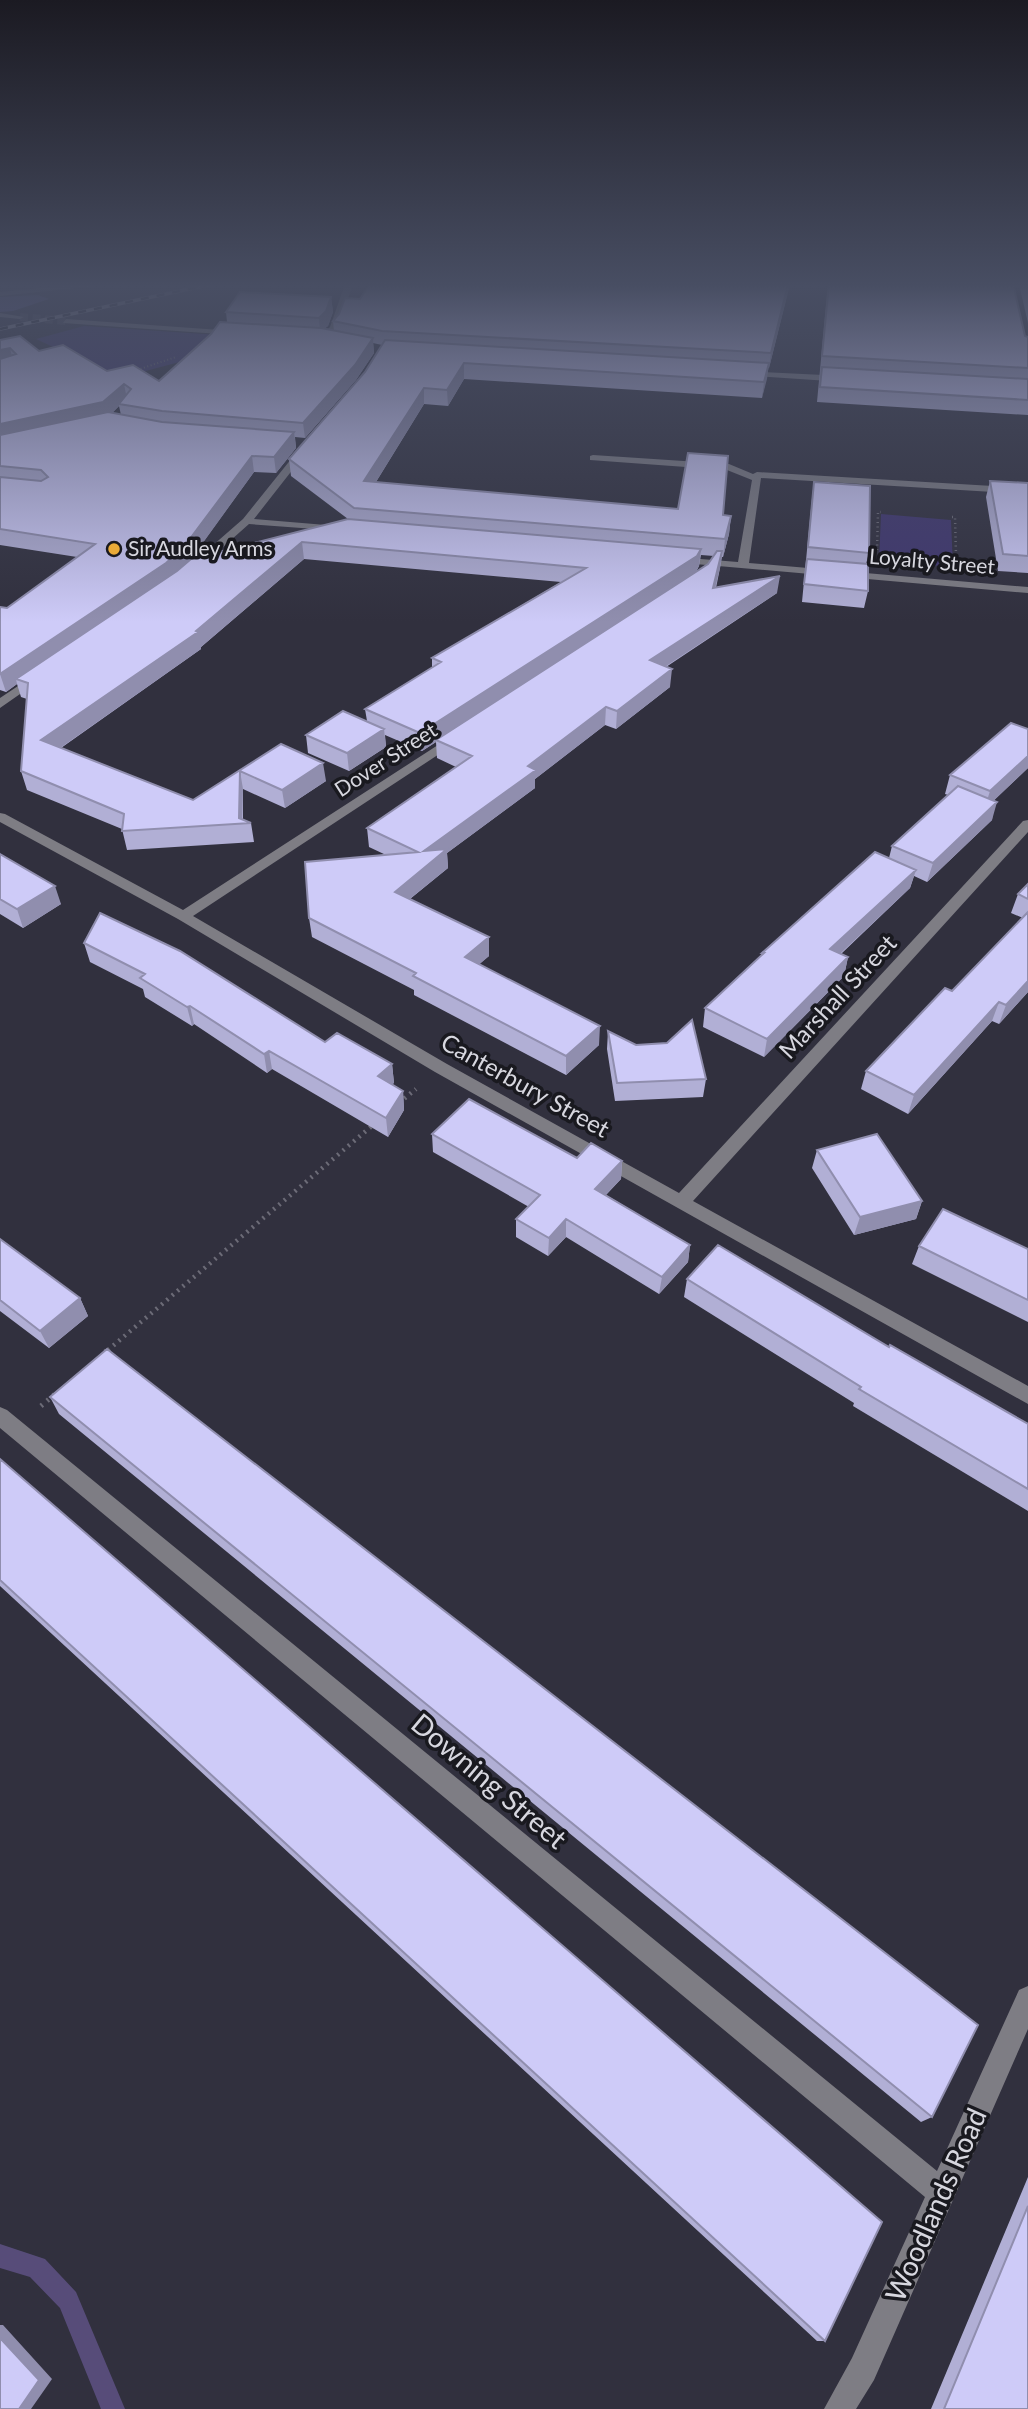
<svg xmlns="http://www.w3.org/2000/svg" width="1028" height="2409" font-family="Lato,sans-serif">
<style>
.green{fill:#40376f}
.forest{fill:#625a9c}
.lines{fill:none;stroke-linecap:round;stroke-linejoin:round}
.stream{fill:#574c79;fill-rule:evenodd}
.minor-tunnel{stroke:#4a4956;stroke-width:8;stroke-dasharray:8 4.5;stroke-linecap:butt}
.path-far3{stroke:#6c6b77;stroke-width:2;stroke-dasharray:1 2.5;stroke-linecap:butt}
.path-far2{stroke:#6c6b77;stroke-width:2.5;stroke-dasharray:1 3.5;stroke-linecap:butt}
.path-far1{stroke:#6c6b77;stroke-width:4.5;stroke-dasharray:2 5;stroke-linecap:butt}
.path{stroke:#6c6b77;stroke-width:5;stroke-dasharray:2 6;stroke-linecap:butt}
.minor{fill:#7e7d84;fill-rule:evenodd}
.rail-casing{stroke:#9998a3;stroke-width:3.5}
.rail{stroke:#19191f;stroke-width:2.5;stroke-dasharray:8;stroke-linecap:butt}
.wall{fill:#b1afd5;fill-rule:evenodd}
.shaded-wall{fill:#908eae}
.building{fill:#cecbf8;stroke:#908eae;stroke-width:2}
.poi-dot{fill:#e9aa38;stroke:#19191f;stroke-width:2.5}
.labels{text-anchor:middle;stroke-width:7;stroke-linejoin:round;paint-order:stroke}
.far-poi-label{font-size:21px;fill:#d7d7df;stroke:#19191f;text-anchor:start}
.far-street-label{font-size:21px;fill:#d7d7df;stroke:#19191f}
.street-label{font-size:24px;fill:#d7d7df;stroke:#19191f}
.near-street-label{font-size:28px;fill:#d7d7df;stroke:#19191f}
</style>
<rect width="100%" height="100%" fill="#31303e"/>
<path class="green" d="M 84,326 L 218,335 L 191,359 L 119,378 L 36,339 Z
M 881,514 L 951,520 L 953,567 L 879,561 Z"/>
<path class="forest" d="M 38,295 L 49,299 L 13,311 L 0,312 L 0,297 Z"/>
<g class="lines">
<path class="stream" d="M 0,2244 L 45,2259 L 76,2292 L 125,2409 L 101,2409 L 60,2308 L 30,2277 L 0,2268 Z"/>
<path class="minor-tunnel" d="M 20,317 L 66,321"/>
<path class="path-far3" d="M 134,371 L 176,357"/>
<path class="path-far2" d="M 952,517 L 955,517 L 956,555
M 877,550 L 878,512 L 881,512"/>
<path class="path-far1" d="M 399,1103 L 416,1089
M 108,1350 L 373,1125"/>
<path class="path" d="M 105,1352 L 110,1348
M 41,1406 L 55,1394"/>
<path class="minor" d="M 84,284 L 114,284 L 0,296 L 0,292 Z
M 345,284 L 353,284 L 338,328 L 326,340 L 320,340 L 320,336 L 330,327 Z
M 0,313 L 24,317 L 20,319 L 0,317 Z
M 66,319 L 234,331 L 238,333 L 234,335 L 63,323 Z
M 743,371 L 844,376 L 848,379 L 844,382 L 740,375 Z
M 300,448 L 308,450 L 254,519 L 338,526 L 343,529 L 342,531 L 249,524 L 196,571 L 188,571 L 188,567 L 243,519 Z
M 593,455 L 729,464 L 753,474 L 757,472 L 1028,488 L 1028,494 L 761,478 L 749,563 L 1028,587 L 1028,593 L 672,562 L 672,558 L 676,557 L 738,562 L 752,480 L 727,470 L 590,460 L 590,456 Z
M 33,676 L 43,678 L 0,708 L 0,698 Z
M 455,734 L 459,735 L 459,741 L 193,916 L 447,1064 L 679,1193 L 1023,821 L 1028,820 L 1028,832 L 693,1201 L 1028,1386 L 1028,1404 L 435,1072 L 178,919 L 0,822 L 0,813 L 5,814 L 183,910 Z
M 0,1407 L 7,1410 L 937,2171 L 1019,1990 L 1028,1986 L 1028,2029 L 874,2380 L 856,2409 L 824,2409 L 852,2358 L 925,2197 L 0,1428 Z"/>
<defs>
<path id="rail" d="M 0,329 L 213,284"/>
</defs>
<use href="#rail" class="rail-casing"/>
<use href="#rail" class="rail"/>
</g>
<path class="wall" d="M 790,284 L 769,368 L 768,368 L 762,398 L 464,379 L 448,406 L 424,404 L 376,482 L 731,516 L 729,534 L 723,557 L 722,557 L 720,568 L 716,588 L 777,593 L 666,667 L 670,687 L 616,729 L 605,725 L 535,779 L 535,788 L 447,853 L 448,868 L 410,899 L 489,956 L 479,964 L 599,1045 L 566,1075 L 414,995 L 414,990 L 312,937 L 309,918 L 386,855 L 369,847 L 367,828 L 456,767 L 437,758 L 436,742 L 422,751 L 385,735 L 386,747 L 349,771 L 308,753 L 306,735 L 367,721 L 365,709 L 432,668 L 432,658 L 561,582 L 304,559 L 201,647 L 201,649 L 61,748 L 193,800 L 281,744 L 326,781 L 285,808 L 243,789 L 243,820 L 251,823 L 254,842 L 127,850 L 122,829 L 27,790 L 21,771 L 27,699 L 21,697 L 17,684 L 6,692 L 0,690 L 0,607 L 7,608 L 77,557 L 0,545 L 0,340 L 107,371 L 159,381 L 227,322 L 226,312 L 331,297 L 333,312 L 328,326 L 324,329 L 334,331 L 333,321 L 360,299 ZM 373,343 L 382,345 L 365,372 L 289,459 L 291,476 L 348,519 L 190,560 L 254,472 L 276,473 L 296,448 L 295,437 L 305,438 L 356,380 L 374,353 ZM 119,406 L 121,415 L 112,413 ZM 701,555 L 714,556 L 708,564 L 696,572 L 699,566 Z
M 828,284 L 1013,284 L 1025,336 L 1028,337 L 1028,415 L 817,402 Z
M 1019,284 L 1028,284 L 1028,323 Z
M 990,481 L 1028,483 L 1028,573 L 998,571 L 986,497 Z
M 814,482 L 869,553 L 866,564 L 868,591 L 864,608 L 802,602 L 812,498 Z
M 1028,729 L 1028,768 L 994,800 L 992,820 L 927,882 L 914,876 L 910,888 L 841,954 L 848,957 L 844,976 L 764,1057 L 703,1027 L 705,1008 L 761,956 L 762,953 L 889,858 L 892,846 L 948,795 L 945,794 L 950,775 Z
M 0,854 L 61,904 L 23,928 L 0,914 Z
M 1028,884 L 1028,992 L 999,1024 L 992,1021 L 908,1114 L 861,1089 L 866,1071 L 952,991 L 1023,918 L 1011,913 L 1018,894 Z
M 84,943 L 325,1042 L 392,1064 L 394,1083 L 392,1084 L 403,1091 L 404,1110 L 388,1137 L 272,1069 L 267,1073 L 194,1024 L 192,1026 L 145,997 L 143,989 L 90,962 Z
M 608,1031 L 706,1079 L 703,1097 L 615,1101 L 607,1049 Z
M 432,1134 L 577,1158 L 622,1161 L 621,1179 L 606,1195 L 690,1245 L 688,1262 L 659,1294 L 566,1237 L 548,1256 L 516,1237 L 516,1219 L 529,1207 L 433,1152 Z
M 817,1150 L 922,1201 L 916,1219 L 854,1235 L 812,1168 Z
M 0,1239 L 80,1298 L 88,1316 L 49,1348 L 0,1311 Z
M 919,1246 L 1028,1249 L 1028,1322 L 912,1264 Z
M 687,1279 L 889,1347 L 1028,1424 L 1028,1511 L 853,1406 L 854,1403 L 684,1297 Z
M 50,1397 L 932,2117 L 921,2122 L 59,1414 Z
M 0,1459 L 825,2341 L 817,2341 L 0,1586 Z
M 1028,2177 L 1028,2409 L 931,2409 Z"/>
<path class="shaded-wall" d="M 788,284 L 790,284 L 769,368 L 771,353 Z
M 331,297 L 333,312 L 328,326 L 320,332 L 319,318 Z
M 373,338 L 374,353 L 356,380 L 305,438 L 303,423 Z
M 10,348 L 13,362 L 0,366 L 0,350 Z
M 464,363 L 464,379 L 448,406 L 447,390 Z
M 769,363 L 767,379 L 762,398 L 764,382 Z
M 124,384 L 127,399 L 119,404 L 119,406 L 107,418 L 0,441 L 0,424 Z
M 424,388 L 424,404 L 366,498 L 364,481 Z
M 294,432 L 296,448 L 276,473 L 274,457 Z
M 252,456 L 254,472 L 187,565 L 16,679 L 17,684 L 6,692 L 0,674 Z
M 731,516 L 729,534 L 723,557 L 725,539 Z
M 302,542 L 304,559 L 201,647 L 201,649 L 46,758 L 41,740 L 196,631 Z
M 701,549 L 699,566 L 695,573 L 436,740 L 436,742 L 422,751 L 420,733 Z
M 722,551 L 720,568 L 711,605 L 713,588 Z
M 780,576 L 777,593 L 648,678 L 650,660 Z
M 672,669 L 670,687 L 616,729 L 617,711 Z
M 606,707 L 605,725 L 535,779 L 535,788 L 447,853 L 448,868 L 396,910 L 395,892 L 424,851 L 528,766 Z
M 384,729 L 386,747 L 349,771 L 347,753 Z
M 1028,756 L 1028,768 L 984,810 L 990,791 Z
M 323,763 L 326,781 L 285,808 L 282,790 Z
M 240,771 L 243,789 L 242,824 L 239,818 Z
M 997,802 L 992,820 L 927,882 L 933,863 Z
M 916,870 L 910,888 L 826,967 L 830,949 Z
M 55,886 L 61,904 L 23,928 L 17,909 Z
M 489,937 L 489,956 L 466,976 L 465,957 Z
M 848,957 L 844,976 L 764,1057 L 767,1039 Z
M 1028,981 L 1028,992 L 999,1024 L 1006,1005 Z
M 999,1002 L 992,1021 L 908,1114 L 914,1095 Z
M 190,1006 L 194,1024 L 192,1026 L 187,1007 Z
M 600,1026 L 599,1045 L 566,1075 L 566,1056 Z
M 269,1051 L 272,1069 L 267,1073 L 264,1054 Z
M 392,1064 L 394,1083 L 380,1094 L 378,1076 Z
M 403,1091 L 404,1110 L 388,1137 L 386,1118 Z
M 622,1161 L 621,1179 L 594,1207 L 595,1189 Z
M 922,1201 L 916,1219 L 854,1235 L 860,1217 Z
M 566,1219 L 566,1237 L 548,1256 L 549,1238 Z
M 690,1245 L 688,1262 L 659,1294 L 662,1277 Z
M 80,1298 L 88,1316 L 49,1348 L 40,1331 Z
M 0,2325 L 3,2325 L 52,2379 L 31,2409 L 19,2409 L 0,2338 Z"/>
<path class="building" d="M 370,284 L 788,284 L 771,353 L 382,331 L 333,321 L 339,314 L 345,298 L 360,299 Z
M 829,284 L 1013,284 L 1025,336 L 1028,337 L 1028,368 L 822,356 Z
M 240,292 L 331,297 L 326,311 L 319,318 L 226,312 Z
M 220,322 L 321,328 L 373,338 L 355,365 L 303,423 L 162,411 L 119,404 L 131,389 L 124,384 L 103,402 L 0,424 L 0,359 L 16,354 L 10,348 L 0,350 L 0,340 L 20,336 L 39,351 L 63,345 L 107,371 L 133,365 L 159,381 L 211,334 Z
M 385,340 L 769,363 L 764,382 L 464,363 L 447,390 L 424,388 L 364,481 L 678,509 L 688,453 L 728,456 L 723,515 L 731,516 L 725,539 L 354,508 L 289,459 L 365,372 Z
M 822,367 L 1028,379 L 1028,400 L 820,387 Z
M 108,412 L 162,422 L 294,432 L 274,457 L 252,456 L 183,548 L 166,563 L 0,674 L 0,607 L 7,608 L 95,544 L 0,529 L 0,477 L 41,481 L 48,477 L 41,470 L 0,466 L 0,435 Z
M 990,481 L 1028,483 L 1028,556 L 1003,554 Z
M 814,482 L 870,486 L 869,553 L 808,547 Z
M 348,519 L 701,549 L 697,556 L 420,733 L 365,709 L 441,662 L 432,658 L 586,568 L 302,542 L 196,631 L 198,632 L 41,740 L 193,800 L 281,744 L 323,763 L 282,790 L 240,771 L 239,818 L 251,823 L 122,831 L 124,814 L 21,771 L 28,683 L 16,679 L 177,571 L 191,559 Z
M 717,551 L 722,551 L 713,588 L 780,576 L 650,660 L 672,669 L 617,711 L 606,707 L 528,766 L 536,770 L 424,851 L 447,849 L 395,892 L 489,937 L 465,957 L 600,1026 L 566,1056 L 413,976 L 416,973 L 309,918 L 305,862 L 418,852 L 367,828 L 472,756 L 436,740 L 708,564 Z
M 807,559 L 868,564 L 868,591 L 804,584 Z
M 343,711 L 384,729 L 347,753 L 306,735 Z
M 1011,723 L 1028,729 L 1028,756 L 990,791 L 950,775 Z
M 958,786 L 997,802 L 933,863 L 892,846 Z
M 875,852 L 916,870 L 830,949 L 848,957 L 767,1039 L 705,1008 L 764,953 L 762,953 Z
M 0,854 L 55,886 L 17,909 L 0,899 Z
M 1028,884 L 1028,899 L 1018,894 Z
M 1028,912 L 1028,981 L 1006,1005 L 999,1002 L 914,1095 L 866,1071 L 945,988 L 952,991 Z
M 100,913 L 180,951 L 325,1042 L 337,1033 L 392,1064 L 378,1076 L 403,1091 L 386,1118 L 269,1051 L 264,1054 L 190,1006 L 187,1007 L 140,978 L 145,974 L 84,943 Z
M 692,1020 L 706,1079 L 617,1083 L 608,1031 L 636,1045 L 667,1043 Z
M 469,1099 L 577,1158 L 591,1143 L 622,1161 L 595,1189 L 690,1245 L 662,1277 L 566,1219 L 549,1238 L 516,1219 L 540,1195 L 432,1134 Z
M 877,1134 L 922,1201 L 860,1217 L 817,1150 Z
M 943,1209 L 1028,1249 L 1028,1300 L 919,1246 Z
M 0,1239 L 80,1298 L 40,1331 L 0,1300 Z
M 718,1245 L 889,1347 L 890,1345 L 1028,1424 L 1028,1489 L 859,1389 L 861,1387 L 687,1279 Z
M 107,1349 L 978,2025 L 932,2117 L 50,1397 Z
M 0,1459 L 882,2222 L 825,2341 L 0,1580 Z
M 1028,2206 L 1028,2409 L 944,2409 Z
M 0,2338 L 39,2380 L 19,2409 L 0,2409 Z"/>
<linearGradient id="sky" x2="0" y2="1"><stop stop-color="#1b1a22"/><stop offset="0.46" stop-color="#484e63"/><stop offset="1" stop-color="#484e63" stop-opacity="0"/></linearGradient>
<rect width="1028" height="622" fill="url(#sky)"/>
<circle class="poi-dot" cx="114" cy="549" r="7"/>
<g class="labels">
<g class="far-poi-label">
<text x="128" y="556">Sir Audley Arms</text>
</g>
<g class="far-street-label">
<text transform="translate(932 562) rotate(5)" y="7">Loyalty Street</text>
<text transform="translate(386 760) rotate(-33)" y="7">Dover Street</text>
</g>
<g class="street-label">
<text transform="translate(838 997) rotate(-47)" y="8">Marshall Street</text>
<text transform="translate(525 1086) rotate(29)" y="8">Canterbury Street</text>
</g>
<g class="near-street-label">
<text transform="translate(489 1781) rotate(40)" y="10">Downing Street</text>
<text transform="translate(936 2205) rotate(-66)" y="10">Woodlands Road</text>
</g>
</g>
</svg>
